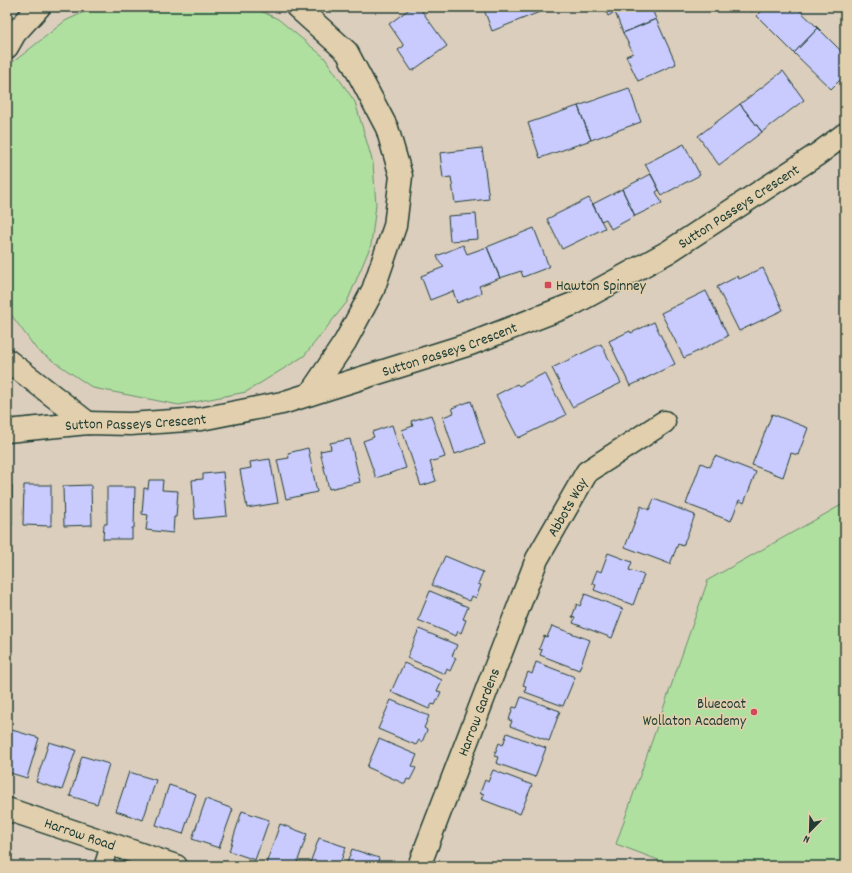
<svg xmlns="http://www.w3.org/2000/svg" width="852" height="873" font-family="Dekko,sans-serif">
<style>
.green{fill:#afe0a0;stroke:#678e6a}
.building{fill:#c9cbfe;stroke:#1f3d34}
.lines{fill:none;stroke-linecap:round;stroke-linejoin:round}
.service-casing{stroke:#1f3d34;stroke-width:20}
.minor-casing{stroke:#1f3d34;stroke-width:25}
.service{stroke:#e1cfad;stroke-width:17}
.minor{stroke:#e1cfad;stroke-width:22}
.poi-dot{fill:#d1495b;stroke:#e1cfad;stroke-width:1.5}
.labels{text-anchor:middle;stroke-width:3.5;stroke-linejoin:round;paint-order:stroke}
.street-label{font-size:15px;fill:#1f3d34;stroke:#e1cfad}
.poi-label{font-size:15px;fill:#1f3d34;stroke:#e1cfad;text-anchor:start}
</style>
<rect width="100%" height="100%" fill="#dccebd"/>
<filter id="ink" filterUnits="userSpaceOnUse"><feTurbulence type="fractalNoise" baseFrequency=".025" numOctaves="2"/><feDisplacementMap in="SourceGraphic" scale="8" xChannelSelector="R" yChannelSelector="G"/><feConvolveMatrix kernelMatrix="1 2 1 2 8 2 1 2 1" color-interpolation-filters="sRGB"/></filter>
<g filter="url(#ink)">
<path class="green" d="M 95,7 L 252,7 L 278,19 L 324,57 L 355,102 L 373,163 L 376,205 L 371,245 L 347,302 L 304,356 L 246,392 L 179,405 L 93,388 L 37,350 L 7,309 L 7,73 L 12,63 L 65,21 Z
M 845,503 L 845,866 L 674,866 L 616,844 L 708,580 Z"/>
<path class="building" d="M 412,7 L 419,7 L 447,46 L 412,71 L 398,50 L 404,46 L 389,24 Z
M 483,7 L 540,7 L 542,11 L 492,31 Z
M 540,7 L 552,7 L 542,11 Z
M 604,7 L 651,7 L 656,19 L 623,33 L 615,12 L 608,16 Z
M 747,7 L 757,7 L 752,12 Z
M 766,7 L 796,7 L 818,28 L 794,53 L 757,16 Z
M 656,19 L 676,64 L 638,81 L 626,56 L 633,53 L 623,33 Z
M 818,28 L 845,55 L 845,75 L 831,89 L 794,53 Z
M 783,71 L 804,100 L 762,132 L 740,104 Z
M 629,88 L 641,122 L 591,140 L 578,106 Z
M 740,104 L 762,132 L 719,165 L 698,136 Z
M 578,106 L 591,140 L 540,158 L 528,123 Z
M 684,144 L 700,175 L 662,195 L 645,164 Z
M 482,148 L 489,199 L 455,203 L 451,177 L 443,178 L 440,153 Z
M 651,174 L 659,190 L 656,192 L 662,203 L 635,216 L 622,189 Z
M 622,189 L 635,216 L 611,229 L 606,219 L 601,221 L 593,204 Z
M 589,198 L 605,228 L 562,249 L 547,219 Z
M 476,214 L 478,239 L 450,241 L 448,216 Z
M 534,228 L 549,267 L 523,277 L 521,271 L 500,278 L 487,247 Z
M 463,245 L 467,254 L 487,247 L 500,278 L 479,286 L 482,293 L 457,303 L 453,291 L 430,300 L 421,276 L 444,267 L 440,263 L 437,256 Z
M 763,268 L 783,310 L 739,331 L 717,287 L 738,276 L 739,279 Z
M 706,291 L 728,336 L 684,358 L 661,313 Z
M 654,322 L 675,364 L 630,386 L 609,341 L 630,331 L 631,333 Z
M 601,344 L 621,383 L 572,407 L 552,368 Z
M 545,373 L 566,415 L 518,438 L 496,395 L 517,384 L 519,386 Z
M 471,401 L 485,444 L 455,454 L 443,417 L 454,413 L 452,408 Z
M 772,414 L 808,428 L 798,455 L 791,453 L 783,477 L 752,465 Z
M 431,415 L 445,457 L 430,462 L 436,481 L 421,486 L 402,430 L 413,426 L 411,421 Z
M 392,425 L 406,468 L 376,478 L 363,441 L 374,437 L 372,432 Z
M 350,439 L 360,482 L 329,489 L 320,451 L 331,449 L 330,443 Z
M 308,448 L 317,492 L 286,499 L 277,460 L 289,458 L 288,453 Z
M 715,456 L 756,472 L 744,503 L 739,500 L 731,521 L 686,504 L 701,463 L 710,467 Z
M 270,459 L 278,503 L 247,508 L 240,470 L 251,468 L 250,462 Z
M 223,472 L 227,516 L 195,519 L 192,480 L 203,479 L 203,474 Z
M 149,480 L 163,480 L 162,490 L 178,491 L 176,517 L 174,517 L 173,533 L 146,530 L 148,515 L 142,514 L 144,488 L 148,489 Z
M 7,485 L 12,485 L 12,526 L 7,526 Z
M 24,485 L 51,485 L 51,526 L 23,525 Z
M 91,485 L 92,525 L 64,526 L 63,486 Z
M 107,487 L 135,487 L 134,528 L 132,528 L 132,539 L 103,539 L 104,524 L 107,524 Z
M 654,499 L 695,515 L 683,546 L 678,544 L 670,564 L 625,547 L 641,506 L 649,510 Z
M 608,553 L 632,562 L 629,570 L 644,575 L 633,605 L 594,590 L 596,585 L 592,583 L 597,570 L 601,572 Z
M 445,556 L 483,572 L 478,584 L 481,585 L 476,598 L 472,596 L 470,601 L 432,585 Z
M 430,591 L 468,607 L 463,619 L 466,620 L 461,633 L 458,631 L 456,636 L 418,620 Z
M 585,594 L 623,609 L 612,638 L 573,623 L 575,618 L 572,617 L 577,604 L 580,606 Z
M 552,626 L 590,640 L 579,670 L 540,655 L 542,650 L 539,649 L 544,636 L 547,637 Z
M 419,629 L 457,645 L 452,656 L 456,658 L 450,671 L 447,669 L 445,674 L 407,658 Z
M 536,662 L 575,677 L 563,706 L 525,692 L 526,686 L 523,685 L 528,672 L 532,674 Z
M 404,663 L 442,680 L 437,691 L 441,692 L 435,705 L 432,704 L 429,709 L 391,692 Z
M 521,697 L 560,711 L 549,741 L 510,726 L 512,721 L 509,720 L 513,707 L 517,708 Z
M 391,700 L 429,716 L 424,728 L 427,730 L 422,742 L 419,740 L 416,745 L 378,729 Z
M 12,730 L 39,738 L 27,778 L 7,772 L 7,746 Z
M 507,733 L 546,748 L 535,777 L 496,763 L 498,757 L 494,756 L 499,743 L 503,745 Z
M 379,739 L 417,755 L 412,766 L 416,768 L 410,780 L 407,779 L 405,784 L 367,767 Z
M 49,742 L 76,750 L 62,790 L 36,782 Z
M 82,756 L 109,764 L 97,804 L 70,796 Z
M 493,770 L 532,785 L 520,814 L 481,799 L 484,794 L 480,793 L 485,780 L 488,782 Z
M 129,772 L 156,780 L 143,820 L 116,811 Z
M 169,785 L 196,794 L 183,834 L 156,825 Z
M 206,799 L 233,809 L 219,848 L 192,839 Z
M 242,811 L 269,820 L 255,860 L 229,851 Z
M 280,824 L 307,834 L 296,866 L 272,866 L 266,864 Z
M 319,838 L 346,847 L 339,866 L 309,866 Z
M 352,849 L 379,858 L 376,866 L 346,866 Z"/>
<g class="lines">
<defs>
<path id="service" d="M 103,866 L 110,844"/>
<g id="minor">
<path d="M 297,7 L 347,52 L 387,128 L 401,176 L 395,226 L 373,290 L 345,342 L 310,394"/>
<path d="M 7,47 L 15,33 L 39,7"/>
<path d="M 7,360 L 88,423"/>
<path id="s1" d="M 7,431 L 88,423 L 130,424 L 201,419 L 282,403 L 470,344 L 573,304 L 668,252 L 818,154 L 845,134"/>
<path id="s2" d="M 7,809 L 176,866"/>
<path id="s3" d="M 419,866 L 537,559 L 587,472 L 664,422"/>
</g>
</defs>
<use href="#service" class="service-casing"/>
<use href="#minor" class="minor-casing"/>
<use href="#service" class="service"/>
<use href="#minor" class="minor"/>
</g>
</g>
<g class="poi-dot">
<rect x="544" y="281" width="8" height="8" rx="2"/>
<circle cx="754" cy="712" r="4"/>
</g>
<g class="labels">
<g class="street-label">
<text dy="5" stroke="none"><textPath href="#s1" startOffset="777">Sutton Passeys Crescent</textPath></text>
<text dy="5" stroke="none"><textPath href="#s1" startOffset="453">Sutton Passeys Crescent</textPath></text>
<text dy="5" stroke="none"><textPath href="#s1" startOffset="129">Sutton Passeys Crescent</textPath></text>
<text dy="5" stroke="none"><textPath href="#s3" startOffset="389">Abbots Way</textPath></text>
<text dy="5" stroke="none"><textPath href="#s3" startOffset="165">Harrow Gardens</textPath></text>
<text dy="5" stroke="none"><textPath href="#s2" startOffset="77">Harrow Road</textPath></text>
</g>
<g class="poi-label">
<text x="556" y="290">Hawton Spinney</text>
<text x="746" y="708" text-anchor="end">Bluecoat<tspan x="746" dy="17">Wollaton Academy</tspan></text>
</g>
</g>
<rect width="852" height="873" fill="none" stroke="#e1cfad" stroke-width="24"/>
<rect x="12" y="12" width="828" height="849" fill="none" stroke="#1f3d34" stroke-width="1.5" filter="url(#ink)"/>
<g transform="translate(810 831) rotate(203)" stroke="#e1cfad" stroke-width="3" paint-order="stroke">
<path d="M0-3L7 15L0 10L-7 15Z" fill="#1f3d34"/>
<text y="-6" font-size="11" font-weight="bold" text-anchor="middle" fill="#1f3d34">N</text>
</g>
</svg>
